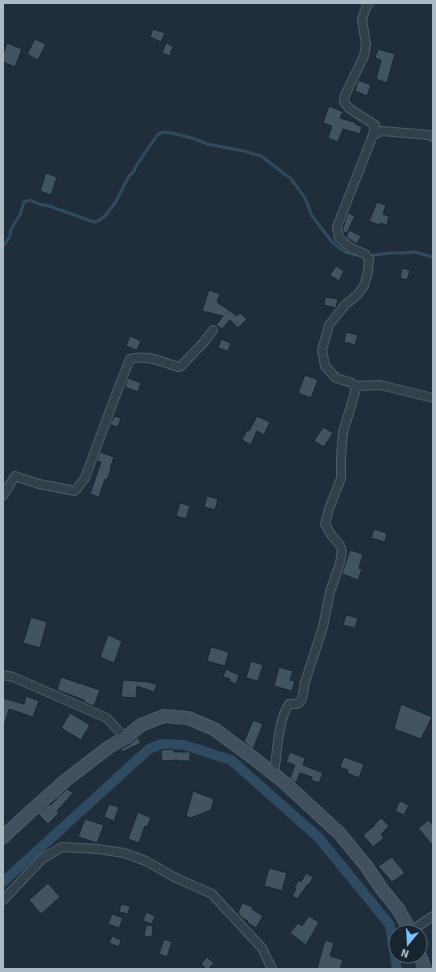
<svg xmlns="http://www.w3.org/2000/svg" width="436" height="972" font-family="Signika,sans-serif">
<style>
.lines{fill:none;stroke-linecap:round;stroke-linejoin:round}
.stream{stroke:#2f4b61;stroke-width:3}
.canal{stroke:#2f4b61;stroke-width:10}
.building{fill:#425462;stroke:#1a2731}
.street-casing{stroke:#505e68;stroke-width:10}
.secondary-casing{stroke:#505e68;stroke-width:14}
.street{stroke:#32404a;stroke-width:8}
.secondary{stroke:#40505e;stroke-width:12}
</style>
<rect width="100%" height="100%" fill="#1f2e3a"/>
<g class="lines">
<path class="stream" d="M 3,247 L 10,236 L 11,229 L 20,215 L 24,202 L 30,200 L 39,204 L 49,206 L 94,222 L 100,220 L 106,215 L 115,203 L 129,176 L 134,171 L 138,163 L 158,134 L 163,132 L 172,133 L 195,139 L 207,144 L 244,151 L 261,156 L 290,178 L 295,184 L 305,198 L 312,216 L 332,242 L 345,252 L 356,255 L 360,255
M 368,256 L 390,253 L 404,253 L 414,252 L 433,257"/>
<path class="canal" d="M 3,882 L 149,749 L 162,744 L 184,745 L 231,760 L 318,837 L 390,925 L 397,969"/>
</g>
<path class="building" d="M 153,29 L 165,33 L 161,42 L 150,37 Z
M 35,39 L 46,44 L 38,60 L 27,54 Z
M 7,43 L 22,49 L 15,67 L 3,62 L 3,54 Z
M 166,43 L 173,46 L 170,56 L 162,53 Z
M 378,49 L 395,54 L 387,83 L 376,79 L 381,60 L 375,58 Z
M 358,80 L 371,85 L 367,96 L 355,91 Z
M 329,106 L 343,112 L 340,118 L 356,123 L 355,124 L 362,127 L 360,134 L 343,129 L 338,142 L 328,138 L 332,126 L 323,123 Z
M 46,173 L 57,177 L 51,195 L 40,191 Z
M 377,202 L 386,205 L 383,214 L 389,216 L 387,225 L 380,223 L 379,225 L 369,221 Z
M 348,213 L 355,216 L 347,233 L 343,232 L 343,228 Z
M 349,230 L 361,236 L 357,244 L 346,237 Z
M 336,266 L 344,271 L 339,281 L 330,275 Z
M 402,268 L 410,270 L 407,280 L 400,278 Z
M 209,290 L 220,294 L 217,302 L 237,316 L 240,313 L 247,319 L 238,328 L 230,320 L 222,329 L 216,325 L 223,316 L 202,311 Z
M 325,297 L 338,299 L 336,308 L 324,305 Z
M 346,332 L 358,335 L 355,345 L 344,342 Z
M 130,336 L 141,341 L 137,350 L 126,346 Z
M 221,339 L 231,343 L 228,351 L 218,348 Z
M 305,375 L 318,380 L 311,398 L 298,393 Z
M 128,378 L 141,383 L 138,392 L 125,387 Z
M 114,416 L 121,418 L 118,427 L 110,425 Z
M 257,416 L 270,422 L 264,435 L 257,431 L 251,445 L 242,440 L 247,430 L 249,431 Z
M 323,427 L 333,433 L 324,447 L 314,441 Z
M 100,452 L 114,457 L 110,469 L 111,469 L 107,480 L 105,479 L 99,497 L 90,494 L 101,462 L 97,461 Z
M 207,496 L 218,499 L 215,510 L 204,507 Z
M 180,503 L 190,506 L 186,519 L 176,516 Z
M 374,529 L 387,533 L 385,542 L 371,538 Z
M 350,550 L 363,554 L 359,568 L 362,569 L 358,580 L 342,574 Z
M 346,615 L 358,618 L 355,628 L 343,625 Z
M 31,617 L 47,622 L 40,648 L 23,643 Z
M 108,635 L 122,641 L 114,663 L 100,657 Z
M 211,647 L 229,652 L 225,666 L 207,661 Z
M 251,661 L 263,665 L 258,681 L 246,678 Z
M 279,667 L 293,671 L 290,680 L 295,681 L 292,691 L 274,686 Z
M 226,669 L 239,675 L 236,684 L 229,681 L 230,679 L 223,677 Z
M 61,677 L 100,690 L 94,706 L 84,702 L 84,700 L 57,690 Z
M 123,680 L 149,682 L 157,685 L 154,692 L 137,686 L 136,698 L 121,697 Z
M 26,696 L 39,701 L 33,717 L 9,709 L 5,723 L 3,723 L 3,698 L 24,704 Z
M 401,704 L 432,717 L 421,739 L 394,729 Z
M 70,713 L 90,725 L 81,740 L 61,728 Z
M 253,720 L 263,724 L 253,749 L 244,742 Z
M 138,737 L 141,743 L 122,752 L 121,749 L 130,744 Z
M 173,749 L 174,752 L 190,752 L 190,761 L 178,761 L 178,760 L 162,761 L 161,750 Z
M 290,752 L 305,758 L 303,765 L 323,773 L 319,783 L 311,780 L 312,777 L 300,773 L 296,783 L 290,778 L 295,765 L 286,762 Z
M 344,757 L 364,764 L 359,778 L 347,773 L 348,770 L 340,767 Z
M 67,789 L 73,793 L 57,811 L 59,813 L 48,824 L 38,814 L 50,804 L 51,805 L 58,797 Z
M 193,791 L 214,799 L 211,810 L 191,818 L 186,816 Z
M 400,801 L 409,805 L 404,815 L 395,811 Z
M 109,804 L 119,807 L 114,821 L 104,817 Z
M 138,812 L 151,818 L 147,827 L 145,826 L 139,843 L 128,839 Z
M 381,818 L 389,826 L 381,834 L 384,838 L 373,847 L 363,835 L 375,825 L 374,825 Z
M 85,819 L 104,825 L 97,843 L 78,837 Z
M 429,820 L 433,826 L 433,846 L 418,828 Z
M 392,857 L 405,873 L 392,882 L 378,866 Z
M 269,868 L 287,873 L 282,891 L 264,886 Z
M 306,873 L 313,877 L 309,885 L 308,884 L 297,899 L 292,896 L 296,889 L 294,888 L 299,880 L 301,882 Z
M 48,883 L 60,897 L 41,914 L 29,900 Z
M 242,903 L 253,907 L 252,909 L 263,916 L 256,928 L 247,922 L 248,921 L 242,918 L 238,913 Z
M 121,904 L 130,906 L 128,914 L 119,912 Z
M 146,912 L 155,916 L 152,924 L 143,921 Z
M 112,914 L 123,918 L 119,928 L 108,924 Z
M 309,916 L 319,922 L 306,945 L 290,933 L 298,923 L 302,926 Z
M 146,925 L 153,926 L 152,937 L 144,936 Z
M 112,936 L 121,940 L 119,947 L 109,943 Z
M 164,939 L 172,942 L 167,957 L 159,954 Z
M 325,940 L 334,943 L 330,956 L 343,960 L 340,969 L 317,969 Z
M 207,957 L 214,963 L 208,969 L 206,969 L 201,964 Z"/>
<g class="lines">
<defs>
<path id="street" d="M 373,135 L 382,131 L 429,135 L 433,137
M 354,386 L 380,385 L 433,398
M 3,496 L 15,476 L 39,484 L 75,491 L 85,478 L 118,389 L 130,359 C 147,354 162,362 178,367 L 181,366 L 204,342 L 213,330
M 3,675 L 13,677 L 107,718 L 125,738
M 274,774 C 277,755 278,719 289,704 L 294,704 L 299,703 L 302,699 L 305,682 L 323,627 L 330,592 L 340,563 L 342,551 L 340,545 L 332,536 L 325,524 L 329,509 L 341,478 L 341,457 L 343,432 L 352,403 L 356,388 L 352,383 L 336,378 L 325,366 L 322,350 L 329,325 L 345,305 L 357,295 L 364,286 L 368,272 L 369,259 L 365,254 L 351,248 L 339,238 L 337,227 L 373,135 L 375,125 L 350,109 L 344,102 L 345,95 L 364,56 L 366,45 L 362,19 L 366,8 L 369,3
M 3,900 L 42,859 L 62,847 L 98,849 L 124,853 L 146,861 L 174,877 L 212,894 L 262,948 L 272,969
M 411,931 L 433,916"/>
<path id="secondary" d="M 3,837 L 31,811 L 66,780 L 109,747 L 125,738 L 141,725 L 164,716 L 188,718 L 214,729 L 252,757 L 285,783 L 340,834 L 367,867 L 381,888 L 398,909 L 411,932
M 420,956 L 425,969"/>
</defs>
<use href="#street" class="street-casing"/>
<use href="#secondary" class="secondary-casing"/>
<use href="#street" class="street"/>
<use href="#secondary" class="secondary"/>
</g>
<rect width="436" height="972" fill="none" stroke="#adbbc7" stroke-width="8"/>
<g transform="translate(408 944) rotate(198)"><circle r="19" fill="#18252f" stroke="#54616c"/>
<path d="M0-3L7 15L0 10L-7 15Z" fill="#7ac1ff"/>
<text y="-6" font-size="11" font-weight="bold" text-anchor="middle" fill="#adbbc7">N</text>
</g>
</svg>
